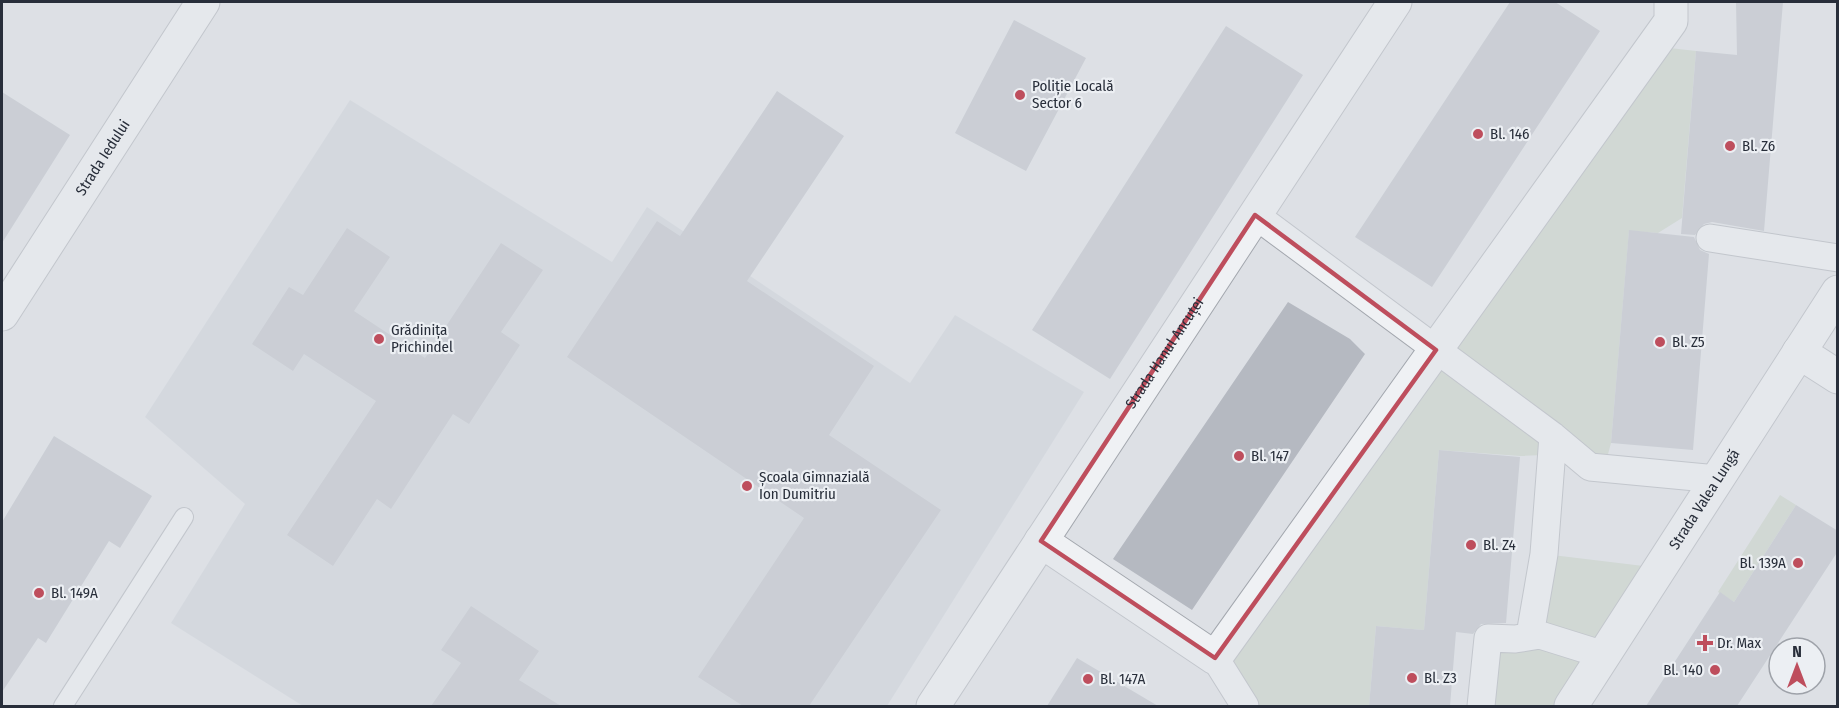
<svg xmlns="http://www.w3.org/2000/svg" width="1839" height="708" font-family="'Fira Sans Condensed',sans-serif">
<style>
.built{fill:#cbcfd6}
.green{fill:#c3cebf}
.building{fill:#b5b9c1}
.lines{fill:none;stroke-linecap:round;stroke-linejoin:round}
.service-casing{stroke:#a3a7ae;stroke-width:20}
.pedestrian-casing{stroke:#a3a7ae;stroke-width:29}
.minor-casing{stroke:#a3a7ae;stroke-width:35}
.service{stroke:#eff1f4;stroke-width:18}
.pedestrian{stroke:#eff1f4;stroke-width:27}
.minor{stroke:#eff1f4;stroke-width:33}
.marked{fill:none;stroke:#be4e5d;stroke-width:4.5;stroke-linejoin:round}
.poi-dot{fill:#be4e5d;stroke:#eceff3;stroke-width:2}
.labels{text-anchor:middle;stroke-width:4.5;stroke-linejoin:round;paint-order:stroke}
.poi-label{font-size:15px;fill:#282e3a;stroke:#eceff3;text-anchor:start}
.street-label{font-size:15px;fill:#282e3a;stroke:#eceff3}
</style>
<rect width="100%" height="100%" fill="#dde0e5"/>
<path class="built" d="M 350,100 L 612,262 L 647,207 L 910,383 L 955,315 L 1084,392 L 887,706 L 303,706 L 171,623 L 245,504 L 145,417 Z"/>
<path class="green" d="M 1652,46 L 1696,51 L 1682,218 L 1658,233 L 1629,231 L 1611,443 L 1604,469 L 1436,350 Z
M 1432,354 L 1547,432 L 1544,455 L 1520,456 L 1439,450 L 1424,630 L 1376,626 L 1369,706 L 1245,706 L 1215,658 Z
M 1780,495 L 1796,505 L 1734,602 L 1718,592 Z
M 1544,554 L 1660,568 L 1570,706 L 1479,706 L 1486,635 L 1530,635 Z"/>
<path class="building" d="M 1510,2 L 1555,2 L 1600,31 L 1432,287 L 1355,237 Z
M 1736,2 L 1783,2 L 1764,231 L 1712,222 L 1704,224 L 1695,235 L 1681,234 L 1696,51 L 1737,55 Z
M 1014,20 L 1086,58 L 1026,171 L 955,133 Z
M 1226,26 L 1303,75 L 1110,379 L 1032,330 Z
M 777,91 L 844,136 L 747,281 L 874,366 L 829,435 L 941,510 L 809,706 L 743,706 L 698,677 L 804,518 L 567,357 L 657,221 L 680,236 Z
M 2,92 L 70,135 L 2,243 Z
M 347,228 L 390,257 L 354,311 L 425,358 L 501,243 L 543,270 L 501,332 L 520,345 L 469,424 L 453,414 L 391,509 L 377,499 L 333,566 L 287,535 L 376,401 L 304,354 L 293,371 L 252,344 L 289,287 L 303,295 Z
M 1629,230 L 1694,237 L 1700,250 L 1709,254 L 1693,450 L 1611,443 Z
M 1288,302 L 1350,339 L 1365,354 L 1192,610 L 1113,559 Z
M 54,436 L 152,496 L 120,548 L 109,541 L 46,643 L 38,638 L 2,692 L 2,522 Z
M 1439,450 L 1520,457 L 1506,623 L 1481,624 L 1473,634 L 1456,632 L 1450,706 L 1369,706 L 1376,626 L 1424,630 Z
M 1796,505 L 1838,531 L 1838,551 L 1737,706 L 1646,706 L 1720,592 L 1734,602 Z
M 471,606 L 539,651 L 519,680 L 561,706 L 431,706 L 461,663 L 441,650 Z
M 1077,658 L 1158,706 L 1047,706 Z"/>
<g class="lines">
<defs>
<path id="service" d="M 63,706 L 184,517"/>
<path id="pedestrian" d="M 1255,215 L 1553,436 L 1590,467 L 1717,479
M 1710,238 L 1838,258
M 1530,635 L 1544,554 L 1553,436
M 1215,658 L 1245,706
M 1481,706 L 1488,638 L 1515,639 L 1540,635 L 1604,655"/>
<g id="minor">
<path id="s1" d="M 2,314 L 203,2"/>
<path d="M 1799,352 L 1838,377"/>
<path d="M 1041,541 L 1215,658 L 1671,21 L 1671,2"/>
<path id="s2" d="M 933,706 L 1395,2"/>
<path id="s3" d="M 1571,706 L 1838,292"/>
</g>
</defs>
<use href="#service" class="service-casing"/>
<use href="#pedestrian" class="pedestrian-casing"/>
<use href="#minor" class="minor-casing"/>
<use href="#service" class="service"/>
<use href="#pedestrian" class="pedestrian"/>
<use href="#minor" class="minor"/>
</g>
<path d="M0 0H1839V708H0ZM 1255,215 L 1436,350 L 1215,658 L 1041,541 Z" fill="#dde0e5" fill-opacity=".55" fill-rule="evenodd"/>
<path class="marked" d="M 1255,215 L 1436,350 L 1215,658 L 1041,541 Z"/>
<g class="poi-dot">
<circle cx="1020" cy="95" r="6"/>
<circle cx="1478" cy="134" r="6"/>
<circle cx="1730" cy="146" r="6"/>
<circle cx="379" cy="339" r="6"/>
<circle cx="1660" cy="342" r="6"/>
<circle cx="1239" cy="456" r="6"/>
<circle cx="747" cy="486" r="6"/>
<circle cx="1471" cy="545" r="6"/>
<circle cx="1798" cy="563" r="6"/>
<circle cx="39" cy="593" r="6"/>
<path d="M1702 634h6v6h6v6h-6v6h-6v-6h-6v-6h6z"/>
<circle cx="1715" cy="670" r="6"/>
<circle cx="1412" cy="678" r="6"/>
<circle cx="1088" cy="679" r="6"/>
</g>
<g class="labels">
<g class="poi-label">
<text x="1032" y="91">Poliție Locală<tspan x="1032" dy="17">Sector 6</tspan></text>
<text x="1490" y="139">Bl. 146</text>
<text x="1742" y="151">Bl. Z6</text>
<text x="391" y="335">Grădinița<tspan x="391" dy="17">Prichindel</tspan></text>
<text x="1672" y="347">Bl. Z5</text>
<text x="1251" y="461">Bl. 147</text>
<text x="759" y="482">Școala Gimnazială<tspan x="759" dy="17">Ion Dumitriu</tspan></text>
<text x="1483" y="550">Bl. Z4</text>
<text x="1786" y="568" text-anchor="end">Bl. 139A</text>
<text x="51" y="598">Bl. 149A</text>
<text x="1717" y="648">Dr. Max</text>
<text x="1703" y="675" text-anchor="end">Bl. 140</text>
<text x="1424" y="683">Bl. Z3</text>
<text x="1100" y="684">Bl. 147A</text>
</g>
<g class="street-label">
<text dy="5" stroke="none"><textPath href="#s1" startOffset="186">Strada Iedului</textPath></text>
<text dy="5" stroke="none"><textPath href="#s2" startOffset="422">Strada Hanul Ancuței</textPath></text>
<text dy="5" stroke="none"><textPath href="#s3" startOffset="246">Strada Valea Lungă</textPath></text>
</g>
</g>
<rect width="1839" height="708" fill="none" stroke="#282e3a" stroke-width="6"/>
<g transform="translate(1797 666)"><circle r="28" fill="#eceff3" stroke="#9ea2a9" stroke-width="1.5"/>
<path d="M0-4.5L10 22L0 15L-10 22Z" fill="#be4e5d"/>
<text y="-9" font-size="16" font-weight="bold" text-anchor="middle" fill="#282e3a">N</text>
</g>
</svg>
